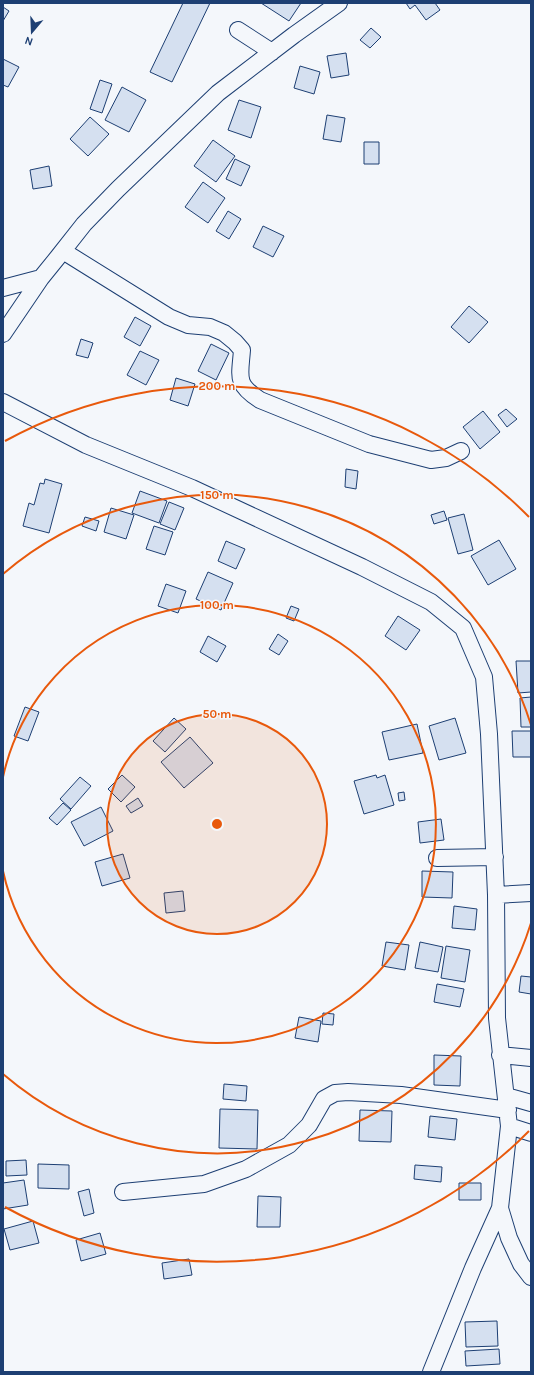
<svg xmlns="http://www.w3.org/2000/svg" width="534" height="1375" font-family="Karla,sans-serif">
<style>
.building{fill:#d5e0f0;stroke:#1d3f73}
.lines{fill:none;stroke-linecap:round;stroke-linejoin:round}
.minor-casing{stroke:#1d3f73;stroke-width:18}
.minor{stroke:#f4f7fb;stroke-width:16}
.ring{fill:none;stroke:#e8590c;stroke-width:2}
.centre{fill:#e8590c;stroke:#f4f7fb;stroke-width:2}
.ring-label{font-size:12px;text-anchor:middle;font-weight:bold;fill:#e8590c;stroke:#f4f7fb;stroke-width:3;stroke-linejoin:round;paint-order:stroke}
</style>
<rect width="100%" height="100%" fill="#f4f7fb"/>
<path class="building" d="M 183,3 L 210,3 L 172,82 L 150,72 Z
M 261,3 L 301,3 L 289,21 Z
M 406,3 L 435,3 L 440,10 L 426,20 L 415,5 L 410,9 Z
M 3,7 L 9,11 L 3,21 Z
M 371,28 L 381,37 L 370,48 L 360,40 Z
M 346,53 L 349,75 L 331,78 L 327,56 Z
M 3,59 L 19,67 L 8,87 L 3,85 Z
M 300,66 L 320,72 L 314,94 L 294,88 Z
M 100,80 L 112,84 L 102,113 L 90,109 Z
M 122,87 L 146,100 L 129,132 L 105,120 Z
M 239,100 L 261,107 L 251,138 L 228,130 Z
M 327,115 L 345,118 L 341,142 L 323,139 Z
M 90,117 L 109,134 L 88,156 L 70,139 Z
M 213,140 L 235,156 L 216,182 L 194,166 Z
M 364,142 L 379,142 L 379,164 L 364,164 Z
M 235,159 L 250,166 L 241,186 L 226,179 Z
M 49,166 L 52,186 L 33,189 L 30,170 Z
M 203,182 L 225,198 L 208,223 L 185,207 Z
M 228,211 L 241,219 L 229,239 L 216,231 Z
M 263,226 L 284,236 L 273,257 L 253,247 Z
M 469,306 L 488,322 L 469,343 L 451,327 Z
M 135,317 L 151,326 L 140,346 L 124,337 Z
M 81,339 L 93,343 L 88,358 L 76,355 Z
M 211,344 L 229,353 L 216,380 L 198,371 Z
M 140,351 L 159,360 L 146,385 L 127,375 Z
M 176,378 L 195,384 L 188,406 L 170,400 Z
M 506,409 L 517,419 L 507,427 L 498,415 Z
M 483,411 L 500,432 L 480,449 L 463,427 Z
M 346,469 L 358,471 L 356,489 L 345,487 Z
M 45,479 L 62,484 L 49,533 L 23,526 L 29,503 L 34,505 L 40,483 L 44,484 Z
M 140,491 L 167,501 L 159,523 L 132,513 Z
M 169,502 L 184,508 L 175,530 L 160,524 Z
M 111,508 L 134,515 L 126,539 L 104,532 Z
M 444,511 L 447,520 L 434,524 L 431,515 Z
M 464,514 L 473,550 L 458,554 L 448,518 Z
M 85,517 L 99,521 L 96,531 L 82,526 Z
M 154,526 L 173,532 L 165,555 L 146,549 Z
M 499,540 L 516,569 L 488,585 L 471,556 Z
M 226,541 L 245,549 L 236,569 L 218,561 Z
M 208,572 L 233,583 L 221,610 L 196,599 Z
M 166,584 L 186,591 L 178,613 L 158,606 Z
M 291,606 L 299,609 L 294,621 L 286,618 Z
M 398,616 L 420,630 L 406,650 L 385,636 Z
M 278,634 L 288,641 L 279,655 L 269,649 Z
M 208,636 L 226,646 L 217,662 L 200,652 Z
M 516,661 L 531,661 L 531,692 L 518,693 Z
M 531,697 L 531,727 L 521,727 L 520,698 Z
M 25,707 L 39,712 L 28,741 L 14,736 Z
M 174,718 L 186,729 L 165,752 L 153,741 Z
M 455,718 L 466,753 L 439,760 L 429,726 Z
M 417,724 L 423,753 L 389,760 L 382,732 Z
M 512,731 L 531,731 L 531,757 L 513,757 Z
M 190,737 L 213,763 L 184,788 L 161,762 Z
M 122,775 L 135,787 L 121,802 L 108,789 Z
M 376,775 L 377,778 L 385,775 L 394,805 L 364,814 L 354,781 Z
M 80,777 L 91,786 L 71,809 L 60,799 Z
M 404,792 L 405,800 L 399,801 L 398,793 Z
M 138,798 L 143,806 L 131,813 L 126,806 Z
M 63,803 L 71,810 L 57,825 L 49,818 Z
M 101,807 L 113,831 L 84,846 L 71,822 Z
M 441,819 L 444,840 L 420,843 L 418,822 Z
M 123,854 L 130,878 L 102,886 L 95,862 Z
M 422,871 L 453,872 L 452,898 L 422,897 Z
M 183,891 L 185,911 L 166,913 L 164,893 Z
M 454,906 L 477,909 L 475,930 L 452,928 Z
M 386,942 L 409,945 L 405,970 L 382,966 Z
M 420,942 L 443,947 L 438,972 L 415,968 Z
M 446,946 L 470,950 L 465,982 L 441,978 Z
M 521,976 L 531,977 L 531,994 L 519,992 Z
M 437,984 L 464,989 L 460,1007 L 434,1002 Z
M 323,1013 L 334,1014 L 333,1025 L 322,1024 Z
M 299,1017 L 321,1021 L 318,1042 L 295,1038 Z
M 434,1055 L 461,1056 L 460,1086 L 434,1085 Z
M 224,1084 L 247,1086 L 246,1101 L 223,1099 Z
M 220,1109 L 258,1110 L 257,1149 L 219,1148 Z
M 360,1110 L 392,1111 L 391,1142 L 359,1141 Z
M 430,1116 L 457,1119 L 455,1140 L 428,1137 Z
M 26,1160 L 27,1175 L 6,1176 L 6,1161 Z
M 38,1164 L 69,1165 L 69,1189 L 38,1188 Z
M 415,1165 L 442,1167 L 441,1182 L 414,1179 Z
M 24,1180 L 28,1205 L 3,1209 L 3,1183 Z
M 459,1183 L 481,1183 L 481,1200 L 459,1200 Z
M 89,1189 L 94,1213 L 84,1216 L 78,1192 Z
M 258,1196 L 281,1197 L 280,1227 L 257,1227 Z
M 33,1221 L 39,1243 L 10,1250 L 4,1229 Z
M 100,1233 L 106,1254 L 81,1261 L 76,1240 Z
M 189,1259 L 192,1275 L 164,1279 L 162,1263 Z
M 497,1321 L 498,1346 L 466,1347 L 465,1322 Z
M 499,1349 L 500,1364 L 466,1366 L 465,1351 Z"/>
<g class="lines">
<defs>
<path id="minor" d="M 238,30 L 272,52
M 63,251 L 169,317 L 188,325 L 210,327 L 224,333 L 235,342 L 242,350 C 240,377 235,384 260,400 L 369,444 L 431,460 L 446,458 L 461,451
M 3,288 L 41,278
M 3,334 L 41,278 L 58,257 L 84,224 L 118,189 L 218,93 L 294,35 L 339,3
M 3,402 L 86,445 L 192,488 L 362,567 L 431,602 L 463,628 L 484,677 L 489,734 L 496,895 L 497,1018 L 509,1126 L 500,1208 L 509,1238 L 521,1264 L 531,1277
M 437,858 L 495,857
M 496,895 L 531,893
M 500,1055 L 531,1058
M 506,1096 L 531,1103
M 509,1126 L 531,1133
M 123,1192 L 204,1184 L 246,1169 L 289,1145 L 309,1125 L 324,1099 L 335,1093 L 348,1092 L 401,1095 L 508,1110
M 431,1372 L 473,1268 L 500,1208"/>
</defs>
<use href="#minor" class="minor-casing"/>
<use href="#minor" class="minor"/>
</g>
<circle cx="217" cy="824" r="110" fill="#e8590c" fill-opacity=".12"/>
<g class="ring">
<circle cx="217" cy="824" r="110"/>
<path d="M3 777A219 219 0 1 1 3 871"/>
<path d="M531 923A329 329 0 0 1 3 1074M3 574A329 329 0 0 1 531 725"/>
<path d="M529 1131A438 438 0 0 1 5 1207M5 441A438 438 0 0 1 529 517"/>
</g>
<circle cx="217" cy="824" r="6" class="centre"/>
<g class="ring-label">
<text x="217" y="390">200 m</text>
<text x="217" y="499">150 m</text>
<text x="217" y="609">100 m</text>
<text x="217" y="718">50 m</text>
</g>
<rect width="534" height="1375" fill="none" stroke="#1d3f73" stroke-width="8"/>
<g transform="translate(32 32) rotate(199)" stroke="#f4f7fb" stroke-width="3" paint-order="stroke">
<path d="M0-3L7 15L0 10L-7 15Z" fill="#1d3f73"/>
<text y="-6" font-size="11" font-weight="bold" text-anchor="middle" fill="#1d3f73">N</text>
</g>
</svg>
